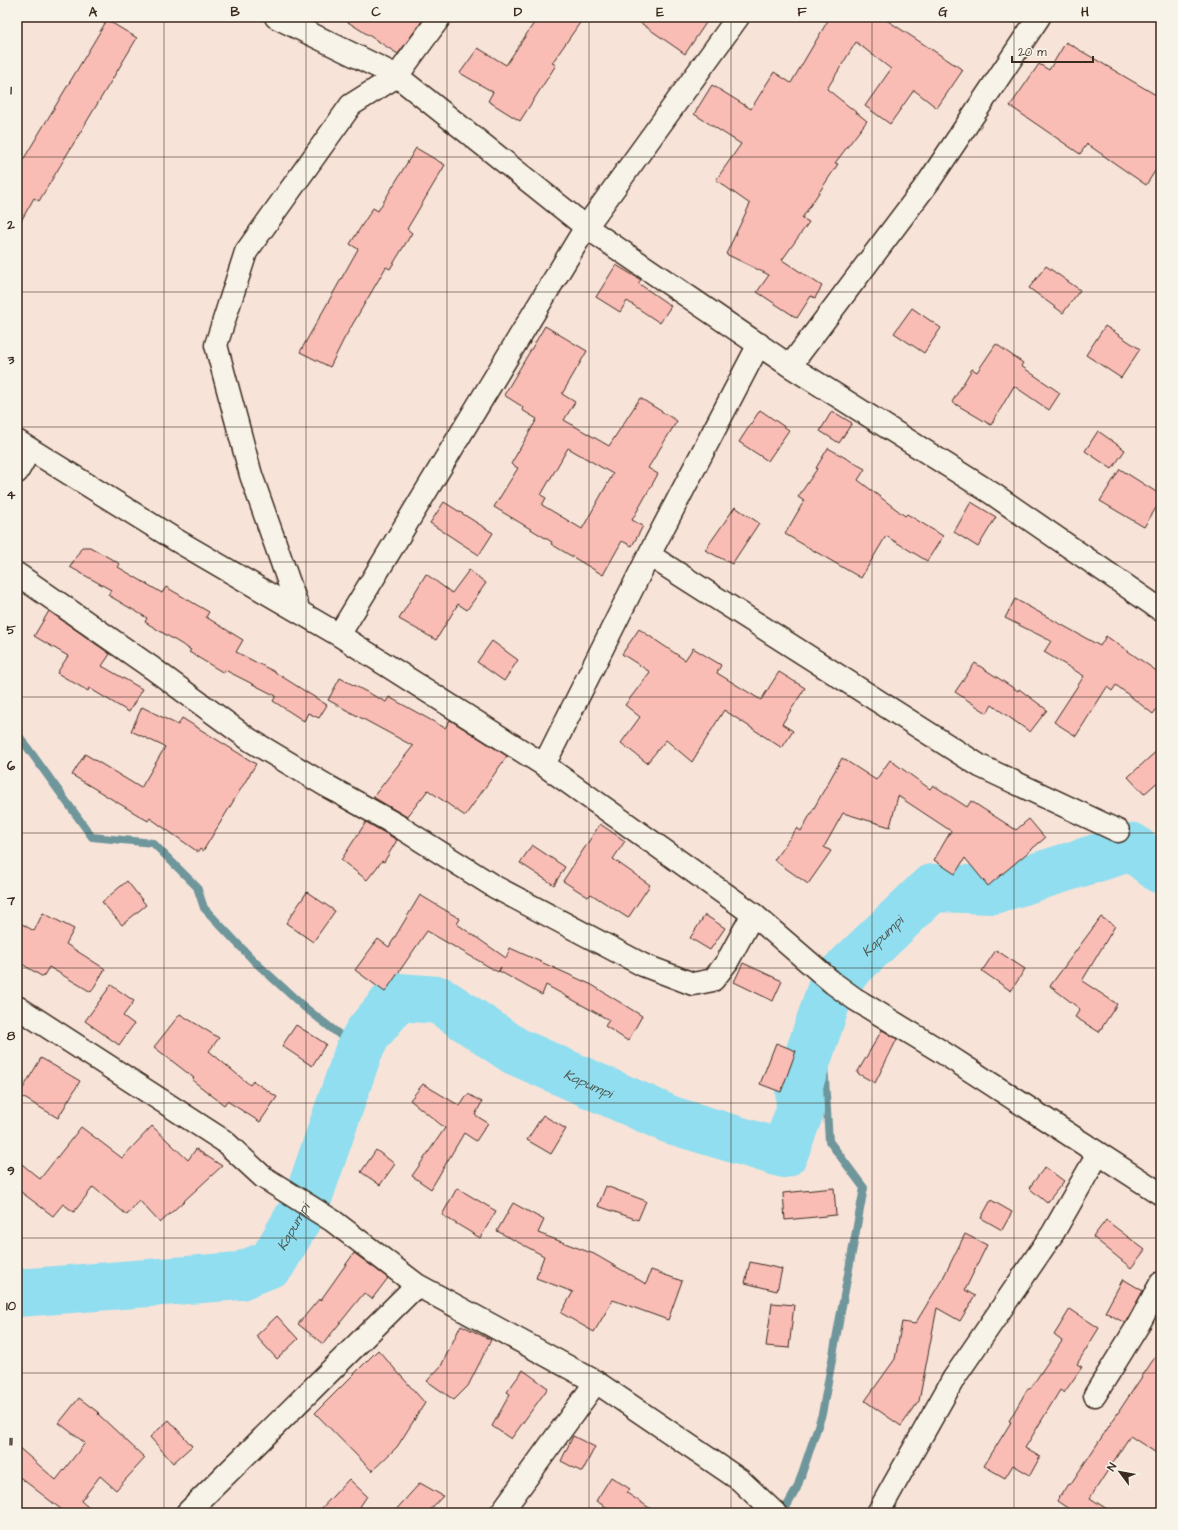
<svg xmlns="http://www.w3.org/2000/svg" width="1178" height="1530" font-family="'Architects Daughter',sans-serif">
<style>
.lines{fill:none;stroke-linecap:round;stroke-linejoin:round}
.stream{stroke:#6e969b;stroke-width:8}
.river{stroke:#90deef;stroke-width:48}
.building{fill:#f9bdb6;stroke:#3b2a1e;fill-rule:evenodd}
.street-casing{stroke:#3b2a1e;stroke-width:25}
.street{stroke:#f7f3e8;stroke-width:22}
.grid{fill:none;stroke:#3b2a1e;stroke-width:1;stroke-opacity:0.55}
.labels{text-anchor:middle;stroke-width:3.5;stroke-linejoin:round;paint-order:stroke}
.water-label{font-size:14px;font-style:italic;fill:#505752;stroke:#f7f3e8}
.neatline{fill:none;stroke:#3b2a1e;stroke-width:1.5}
.grid-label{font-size:13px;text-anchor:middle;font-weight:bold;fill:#3b2a1e}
</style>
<rect width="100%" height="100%" fill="#f8e3d9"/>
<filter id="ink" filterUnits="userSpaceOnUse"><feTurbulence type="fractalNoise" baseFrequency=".025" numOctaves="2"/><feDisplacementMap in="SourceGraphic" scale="8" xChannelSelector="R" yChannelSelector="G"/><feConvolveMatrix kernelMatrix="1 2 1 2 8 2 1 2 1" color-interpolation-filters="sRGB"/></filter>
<g filter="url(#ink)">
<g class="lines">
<path class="stream" d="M 17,733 L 92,837 L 153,843 L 197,887 L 204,908 L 254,961 L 303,1006 L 359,1050
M 783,1513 L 797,1488 L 822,1414 L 864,1188 L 829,1141 L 821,1017"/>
<path class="river" id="s1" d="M 17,1293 L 240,1276 L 272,1263 L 306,1204 L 359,1050 L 368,1033 L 398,997 L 439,1000 L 515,1051 L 671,1120 L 784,1154 L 800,1111 L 799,1084 L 833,983 L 932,888 L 994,890 L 1132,847 L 1161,870"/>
</g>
<path class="building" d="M 340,17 L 425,17 L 398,54 Z
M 538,17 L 584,17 L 552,63 L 556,65 L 520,121 L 488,101 L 493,92 L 460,73 L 478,48 L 506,65 Z
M 632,17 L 710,17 L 685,54 Z
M 830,17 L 882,17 L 963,70 L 937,108 L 914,90 L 890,124 L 865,106 L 891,69 L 856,42 L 827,89 L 867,121 L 835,163 L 838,164 L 802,218 L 809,222 L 782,260 L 822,286 L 815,298 L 811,296 L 797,318 L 757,292 L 769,275 L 726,254 L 750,204 L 716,180 L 741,144 L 694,114 L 712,85 L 751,109 L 774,72 L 791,83 Z
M 107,20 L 137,38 L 39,201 L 34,198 L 17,228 L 17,170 Z
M 1066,42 L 1161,98 L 1161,162 L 1146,185 L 1087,144 L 1080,154 L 1010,106 L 1039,64 L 1049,70 Z
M 416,148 L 445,165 L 407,229 L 412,233 L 390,269 L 386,267 L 344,339 L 330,367 L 300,352 L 358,249 L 350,244 L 373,208 L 378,211 Z
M 616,265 L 641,280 L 638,283 L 671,306 L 660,323 L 627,301 L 620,312 L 596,297 Z
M 1046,266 L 1080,290 L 1063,313 L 1029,288 Z
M 912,308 L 941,328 L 924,353 L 894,333 Z
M 545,326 L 587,351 L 562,394 L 575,402 L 564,420 L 609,446 L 640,398 L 677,421 L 648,468 L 658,474 L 632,520 L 643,526 L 632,546 L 622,541 L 603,575 L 551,544 L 552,542 L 494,507 L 518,468 L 511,464 L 537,419 L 522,410 L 523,407 L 504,395 ZM 568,448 L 613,474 L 582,529 L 542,505 L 546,498 L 541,495 Z
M 1105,326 L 1140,349 L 1121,378 L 1086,355 Z
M 996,344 L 1023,363 L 1021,366 L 1060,393 L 1049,410 L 1014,386 L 991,425 L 952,402 L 972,369 L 977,372 Z
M 760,410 L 789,430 L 768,461 L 739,442 Z
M 832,411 L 852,423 L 839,443 L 820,431 Z
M 1098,431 L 1125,450 L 1112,469 L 1085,451 Z
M 828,448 L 865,469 L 858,480 L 905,516 L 907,514 L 943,536 L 927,561 L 886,536 L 861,578 L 785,534 L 804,501 L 798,497 L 817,469 L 816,468 Z
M 1120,469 L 1161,495 L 1161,500 L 1144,527 L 1100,501 Z
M 444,502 L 493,533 L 479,555 L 430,523 Z
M 971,502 L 996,517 L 978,547 L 954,532 Z
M 735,507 L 759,523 L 732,564 L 705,550 Z
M 82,547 L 90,547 L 120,564 L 118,567 L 162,593 L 166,587 L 209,612 L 206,617 L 243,640 L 236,652 L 273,671 L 327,705 L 319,718 L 308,713 L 304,721 L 273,701 L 276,696 L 225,670 L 224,673 L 189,652 L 191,650 L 145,622 L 147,618 L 108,595 L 111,590 L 70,567 Z
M 469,570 L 486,583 L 467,610 L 458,604 L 436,640 L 399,619 L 426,574 L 452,593 Z
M 1015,599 L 1100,646 L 1106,636 L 1161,674 L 1161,703 L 1153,714 L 1116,685 L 1112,691 L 1107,687 L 1076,736 L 1054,722 L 1084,676 L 1044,652 L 1051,641 L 1005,618 Z
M 49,611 L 110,654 L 102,666 L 142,689 L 129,712 L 89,688 L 88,691 L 57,673 L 68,656 L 34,636 Z
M 639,629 L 685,660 L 693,648 L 721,665 L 717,673 L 761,700 L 779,672 L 805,688 L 782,724 L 793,731 L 782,748 L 724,710 L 692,762 L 666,740 L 647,763 L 621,743 L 640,717 L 625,705 L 650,672 L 622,654 Z
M 492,641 L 518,660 L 504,681 L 477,662 Z
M 975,663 L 1018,691 L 1019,689 L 1047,710 L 1030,732 L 992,705 L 987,713 L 955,692 Z
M 340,678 L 386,702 L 389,697 L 445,728 L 450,720 L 507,756 L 465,816 L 428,790 L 407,817 L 373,797 L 413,746 L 328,700 Z
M 142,707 L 178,725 L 182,718 L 256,764 L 203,851 L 200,849 L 198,852 L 150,818 L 148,821 L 72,775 L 85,754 L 141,788 L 165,747 L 131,731 Z
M 1161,747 L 1161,779 L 1144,794 L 1128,777 Z
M 842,758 L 876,780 L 890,760 L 930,789 L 933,785 L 967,807 L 971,801 L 1016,830 L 1029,819 L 1045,838 L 988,886 L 965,858 L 955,874 L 934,860 L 951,831 L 898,796 L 890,827 L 843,813 L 824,847 L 831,851 L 808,884 L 774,860 L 797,828 L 801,831 Z
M 366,822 L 397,840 L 384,862 L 382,861 L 367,880 L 341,860 Z
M 600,824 L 625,841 L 613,859 L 650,885 L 628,918 L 591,894 L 588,897 L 563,881 Z
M 532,845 L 565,867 L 554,885 L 520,863 Z
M 127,881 L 146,905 L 122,925 L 102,902 Z
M 307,892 L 335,911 L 313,942 L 286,923 Z
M 420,895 L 460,919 L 457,924 L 506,958 L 510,948 L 592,985 L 642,1016 L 628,1041 L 605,1026 L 609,1020 L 546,985 L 542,995 L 499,971 L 501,967 L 498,972 L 427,931 L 385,992 L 355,970 L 378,939 L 389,947 Z
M 43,913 L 74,929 L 66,944 L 105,969 L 91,992 L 49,967 L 43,977 L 17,961 L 17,921 L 34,931 Z
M 705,915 L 725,928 L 710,950 L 690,938 Z
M 1101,917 L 1115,926 L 1082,981 L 1117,1004 L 1099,1032 L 1075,1017 L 1080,1009 L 1050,986 Z
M 996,950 L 1025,969 L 1011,991 L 982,971 Z
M 743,963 L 782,981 L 773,1001 L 734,982 Z
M 111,985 L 134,1001 L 123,1016 L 134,1024 L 119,1045 L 85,1021 Z
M 180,1014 L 219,1038 L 209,1051 L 250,1085 L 253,1081 L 277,1097 L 260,1122 L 227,1101 L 224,1105 L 192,1080 L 194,1078 L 154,1047 Z
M 296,1025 L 326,1044 L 312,1066 L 282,1046 Z
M 882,1030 L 897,1039 L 875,1083 L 857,1073 Z
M 776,1043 L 796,1051 L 781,1092 L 760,1084 Z
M 41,1058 L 80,1081 L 58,1118 L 19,1095 Z
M 423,1084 L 460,1106 L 468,1094 L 482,1102 L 475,1115 L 488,1123 L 476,1141 L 464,1133 L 431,1189 L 412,1176 L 445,1128 L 410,1100 Z
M 543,1115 L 566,1129 L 551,1154 L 527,1140 Z
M 152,1126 L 188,1160 L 196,1149 L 222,1166 L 160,1223 L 139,1200 L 127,1215 L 93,1187 L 74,1212 L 63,1204 L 53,1216 L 17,1189 L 17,1160 L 40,1179 L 81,1127 L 122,1158 Z
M 376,1150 L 395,1164 L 380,1185 L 361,1172 Z
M 1045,1167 L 1064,1181 L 1047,1203 L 1029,1188 Z
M 606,1186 L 646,1201 L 638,1220 L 598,1206 Z
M 457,1188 L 496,1211 L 480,1238 L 442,1215 Z
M 834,1188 L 836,1215 L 785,1220 L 783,1193 Z
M 991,1200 L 1012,1212 L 1002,1230 L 981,1218 Z
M 513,1203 L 544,1220 L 538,1233 L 594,1254 L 646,1284 L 651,1270 L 682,1281 L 668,1320 L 613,1300 L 594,1332 L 561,1313 L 573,1292 L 536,1278 L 544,1256 L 497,1231 Z
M 1106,1220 L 1145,1250 L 1131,1268 L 1093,1237 Z
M 965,1234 L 987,1245 L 965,1290 L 975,1296 L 960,1321 L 937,1308 L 919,1401 L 901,1426 L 865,1401 L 895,1359 L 902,1322 L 915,1324 L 943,1278 Z
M 354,1253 L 388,1278 L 372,1299 L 364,1293 L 323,1344 L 298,1324 L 319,1299 L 320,1301 Z
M 750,1262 L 782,1269 L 777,1291 L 745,1283 Z
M 1123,1279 L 1143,1291 L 1125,1323 L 1105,1312 Z
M 772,1303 L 794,1305 L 789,1348 L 766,1346 Z
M 1070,1309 L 1099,1328 L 1077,1364 L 1082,1367 L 1064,1393 L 1060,1390 L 1025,1448 L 1040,1457 L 1030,1475 L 1013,1465 L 1005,1478 L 984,1466 L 1011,1422 L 1009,1421 L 1028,1388 L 1030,1389 L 1062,1341 L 1054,1335 Z
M 277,1316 L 298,1339 L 277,1359 L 256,1336 Z
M 461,1325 L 491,1340 L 468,1386 L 454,1400 L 427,1381 L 441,1366 Z
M 1161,1348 L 1161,1456 L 1130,1436 L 1090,1498 L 1113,1513 L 1075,1513 L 1057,1501 L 1068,1484 L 1070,1485 Z
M 378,1350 L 425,1403 L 397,1447 L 372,1471 L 315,1413 Z
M 523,1370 L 548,1388 L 511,1439 L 492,1426 L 510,1394 L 507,1392 Z
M 79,1398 L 99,1413 L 98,1414 L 145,1458 L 116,1490 L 100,1476 L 81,1501 L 95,1513 L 66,1513 L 17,1475 L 17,1446 L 56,1480 L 85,1443 L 59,1423 Z
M 169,1420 L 192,1446 L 173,1463 L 150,1437 Z
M 573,1436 L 595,1447 L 582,1472 L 561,1461 Z
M 611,1477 L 630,1489 L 627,1493 L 657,1513 L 616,1513 L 596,1501 Z
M 349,1479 L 367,1496 L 356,1513 L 317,1513 Z
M 420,1483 L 443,1496 L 427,1513 L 393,1513 Z"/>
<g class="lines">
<defs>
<path id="street" d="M 276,17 L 397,76 L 586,227 L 790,366 L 993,494 L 1161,610
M 790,366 L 930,180 L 1039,17
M 17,441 L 176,540 L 339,635 L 544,765 L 753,914 L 833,983 L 855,999 L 942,1052 L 1161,1194
M 17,472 L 30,449
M 649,555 L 980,766 L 1118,831
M 17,574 L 152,668 L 250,740 L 327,786 L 395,824 L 495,887 L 643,965 L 693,984 L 713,980 L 727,962 L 753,914
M 299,611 L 251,475 L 216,345 L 246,252 L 351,105 L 397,76 L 440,17
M 339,635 L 586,227 L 738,17
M 544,765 L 649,555 L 759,344
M 17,1007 L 224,1141 L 263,1177 L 333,1221 L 417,1285 L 596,1382 L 740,1480 L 775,1513
M 1095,1395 L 1137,1327 L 1161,1283
M 187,1513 L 417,1285
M 501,1513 L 596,1382
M 878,1513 L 954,1378 L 1053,1233 L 1098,1154"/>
</defs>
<use href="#street" class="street-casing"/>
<use href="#street" class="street"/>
</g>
</g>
<path class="grid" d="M 164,17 L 164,1513M 306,17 L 306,1513M 447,17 L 447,1513M 589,17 L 589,1513M 731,17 L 731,1513M 872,17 L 872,1513M 1014,17 L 1014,1513M 17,157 L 1161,157M 17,292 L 1161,292M 17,427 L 1161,427M 17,562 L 1161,562M 17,697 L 1161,697M 17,833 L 1161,833M 17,968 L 1161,968M 17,1103 L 1161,1103M 17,1238 L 1161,1238M 17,1373 L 1161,1373"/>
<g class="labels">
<g class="water-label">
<text dy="5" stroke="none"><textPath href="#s1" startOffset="1224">Kapumpi</textPath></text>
<text dy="5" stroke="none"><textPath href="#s1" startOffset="768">Kapumpi</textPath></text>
<text dy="5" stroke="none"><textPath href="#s1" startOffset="300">Kapumpi</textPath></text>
</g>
</g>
<rect width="1178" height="1530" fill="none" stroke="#f7f3e8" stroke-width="44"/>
<g transform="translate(1120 1472) rotate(302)" stroke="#f7f3e8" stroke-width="3" paint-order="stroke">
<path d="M0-3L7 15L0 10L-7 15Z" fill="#3b2a1e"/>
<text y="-6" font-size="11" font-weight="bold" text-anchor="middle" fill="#3b2a1e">N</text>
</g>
<path d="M1012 56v6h81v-6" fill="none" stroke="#3b2a1e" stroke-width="2"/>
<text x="1018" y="56" font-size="12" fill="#3b2a1e" stroke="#f7f3e8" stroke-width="3" paint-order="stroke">20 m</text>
<rect x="22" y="22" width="1134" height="1486" class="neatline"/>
<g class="grid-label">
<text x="93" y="16">A</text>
<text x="235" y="16">B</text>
<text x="376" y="16">C</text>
<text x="518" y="16">D</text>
<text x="660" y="16">E</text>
<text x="802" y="16">F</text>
<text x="943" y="16">G</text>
<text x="1085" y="16">H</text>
<text x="11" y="94">1</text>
<text x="11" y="229">2</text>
<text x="11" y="364">3</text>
<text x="11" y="499">4</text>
<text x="11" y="634">5</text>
<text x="11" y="770">6</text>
<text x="11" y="905">7</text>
<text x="11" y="1040">8</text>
<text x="11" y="1175">9</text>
<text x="11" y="1310">10</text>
<text x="11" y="1445">11</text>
</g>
</svg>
